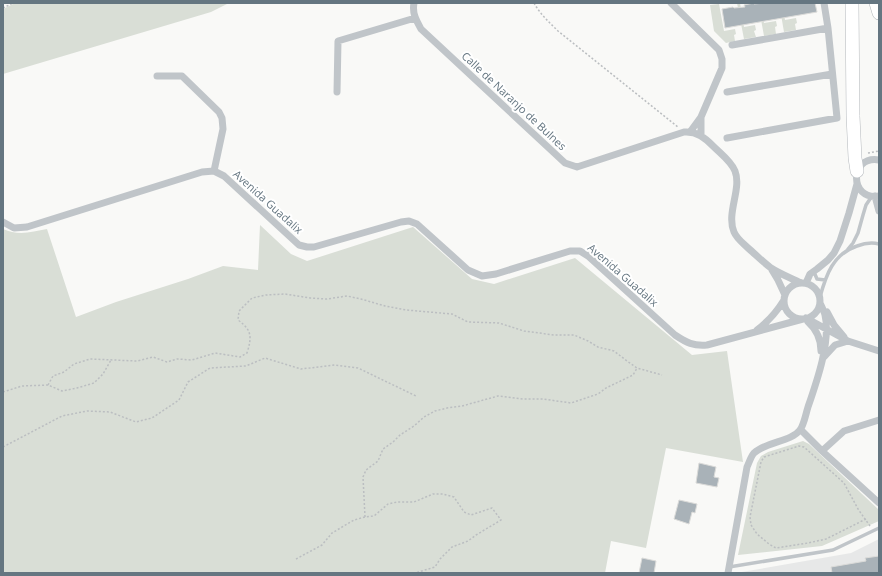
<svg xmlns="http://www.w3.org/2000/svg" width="882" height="576" font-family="'Open Sans',sans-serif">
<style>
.built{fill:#e7e8e8}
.green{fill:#d9ded6}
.building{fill:#a9b2b8;stroke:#dbdbd9}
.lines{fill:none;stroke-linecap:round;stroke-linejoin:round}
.motorway-casing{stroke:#b4b8bc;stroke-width:14}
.path{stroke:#bbbec1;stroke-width:1.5;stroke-dasharray:2 2;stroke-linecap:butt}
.service{stroke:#c0c5c9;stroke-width:3.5}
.minor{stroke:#c0c5c9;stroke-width:7}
.motorway{stroke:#fff;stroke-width:13}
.labels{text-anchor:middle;stroke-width:4;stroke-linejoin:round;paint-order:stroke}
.street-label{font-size:11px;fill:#657681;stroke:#fff}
</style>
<rect width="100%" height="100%" fill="#f9f9f7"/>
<path class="built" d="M 879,539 L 879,573 L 736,573 L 851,553 Z"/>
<path class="green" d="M 15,3 L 229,3 L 211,12 L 3,74 L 3,9 Z
M 737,3 L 740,3 L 744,27 L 755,25 L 756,30 L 754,31 L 756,37 L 744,39 Z
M 758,3 L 761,3 L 764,23 L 776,21 L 777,26 L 775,27 L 776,34 L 764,36 Z
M 779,3 L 782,3 L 785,20 L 796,18 L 797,23 L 795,24 L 796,30 L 784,32 Z
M 719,4 L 724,31 L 735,29 L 736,34 L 734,35 L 735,41 L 726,43 L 714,31 L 710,5 Z
M 260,225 L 291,254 L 307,261 L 413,227 L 472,279 L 494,284 L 575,258 L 692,355 L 727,351 L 743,462 L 666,448 L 646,548 L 611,541 L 605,573 L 3,573 L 3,229 C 18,236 32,232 47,229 L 76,317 L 116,302 L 188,279 L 223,266 L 258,270 Z
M 803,441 L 809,444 L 879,510 L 879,521 L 822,546 L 738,555 L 757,463 L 761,456 L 768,452 Z"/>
<path class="building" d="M 754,3 L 754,4 L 764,3 L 815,3 L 817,12 L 725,28 L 722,9 L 733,7 L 734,8 L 745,7 L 744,5 Z
M 699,463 L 716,467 L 714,477 L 719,478 L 717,487 L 696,483 Z
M 679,500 L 697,504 L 695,513 L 692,512 L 689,524 L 674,519 Z
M 879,556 L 879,573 L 832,573 L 831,567 L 866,561 L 865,558 Z
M 642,558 L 656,561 L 654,573 L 639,573 Z"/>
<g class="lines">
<defs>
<path id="motorway" d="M 852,3 L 853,116 L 855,158 L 857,171
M 876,3 L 879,13"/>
</defs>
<use href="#motorway" class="motorway-casing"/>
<path class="path" d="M 534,3 C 540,14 549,22 558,31 L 678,127
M 3,8 L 13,3
M 868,153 L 879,151
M 48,385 L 53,376 L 64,372 L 74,364 L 90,359 L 137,361 L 153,357 L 167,362 L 177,359 L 192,360 L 215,353 L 240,357 L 247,353 C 252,337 252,330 238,320 L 239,311 L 252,298 L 266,295 L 285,294 L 310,298 L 327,299 L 347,296 L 361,299 L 385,306 L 406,310 L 452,314 L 468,322 L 499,323 L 524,331 L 554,335 L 574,335 L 588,341 L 598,347 L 614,351 L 627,361 L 637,368 L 662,375
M 3,392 L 22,386 L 48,385 L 62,391 L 77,388 L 94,383 L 103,374 L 111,360
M 3,447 L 62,416 L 87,411 L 110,412 L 136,422 L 152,418 L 179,400 L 188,382 L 210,368 L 246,366 L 265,358 L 301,369 L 335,365 L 358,368 L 416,396
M 365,517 L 363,477 L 366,470 L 378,461 L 383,449 L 393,442 L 400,435 L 414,426 L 424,417 L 435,411 L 447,408 L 462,406 L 498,396 L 523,399 L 543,399 L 571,403 L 598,394 L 606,388 L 633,375 L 637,368
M 866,519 L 826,539 L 808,543 L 776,548 L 769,544 L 757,534 L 751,525 L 750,517 L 761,462 L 764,457 L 799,446 L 804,447 L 844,483 L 858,509 L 870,526
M 296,559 L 322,545 L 332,533 L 354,520 L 365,517 L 374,516 L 388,504 L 397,502 L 414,502 L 433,494 L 443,494 L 454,497 L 464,512 L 471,515 L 492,508 L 501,520 L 476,535 L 468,541 L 452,547 L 440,559 L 435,567 L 415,573"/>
<path class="service" d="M 848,249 L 853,243 L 858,233 L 863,215 L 866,205 L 872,196
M 814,272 L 817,279 L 825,280
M 820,297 C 826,275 833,254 857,246 C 865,243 871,242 879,244
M 729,567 L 833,550 L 879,528"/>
<path class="minor" d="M 414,3 C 412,13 416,20 421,29 L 565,163 L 577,167 L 684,132 C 697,131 705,138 713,146 C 721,154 731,161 735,171 C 742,189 726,213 734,232 C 737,239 743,243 748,248 C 755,254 763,262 771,268 C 780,274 791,278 801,283
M 671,3 L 719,50 L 722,59 L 722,68 L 701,117 L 690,132
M 732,45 L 828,28
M 157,76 L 182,76 L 219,112 L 222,118 L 223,129 L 214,171
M 337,92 L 338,41 L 415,18
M 727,92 L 832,74
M 701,117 L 701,136
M 727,138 L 837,118 L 828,28 L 824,3
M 879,160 C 849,155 849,201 879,196
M 875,196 L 879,211
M 3,222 L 14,228 L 27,227 L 202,172 L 214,171 L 224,176 L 299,245 L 307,247 L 314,247 L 401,222 L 409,221 L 417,224 L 468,270 L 482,276 L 496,274 L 570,251 L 580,251 L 588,256 L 675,335 C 687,343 693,346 707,345 L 803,319
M 772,270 L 778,280 L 785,295
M 806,283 L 810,274 L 817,269 L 828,260 L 834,253 L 840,241 L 849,213 L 857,184
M784 301a18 18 0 1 1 36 0a18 18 0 1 1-36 0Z
M 827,312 L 834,325 L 844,337
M 806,318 L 848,341 L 879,351
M 808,322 C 817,330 821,339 821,351
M 757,330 C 769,321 776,313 784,300
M 824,357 L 835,345 L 848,341
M 801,430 L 822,451 L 879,503
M 822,451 L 844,431 L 879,420
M 728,573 L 747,467 C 749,463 751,456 754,453 C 767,441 791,442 800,430 C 804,425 806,413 808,407 C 817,381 831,341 825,315 C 824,311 822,307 820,303"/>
<use href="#motorway" class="motorway"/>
</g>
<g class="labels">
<g class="street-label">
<text transform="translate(514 101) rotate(43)" y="4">Calle de Naranjo de Bulnes</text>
<text transform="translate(268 202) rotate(42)" y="4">Avenida Guadalix</text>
<text transform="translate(623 275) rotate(41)" y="4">Avenida Guadalix</text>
</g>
</g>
<rect width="882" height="576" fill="none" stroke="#657681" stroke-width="8"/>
</svg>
